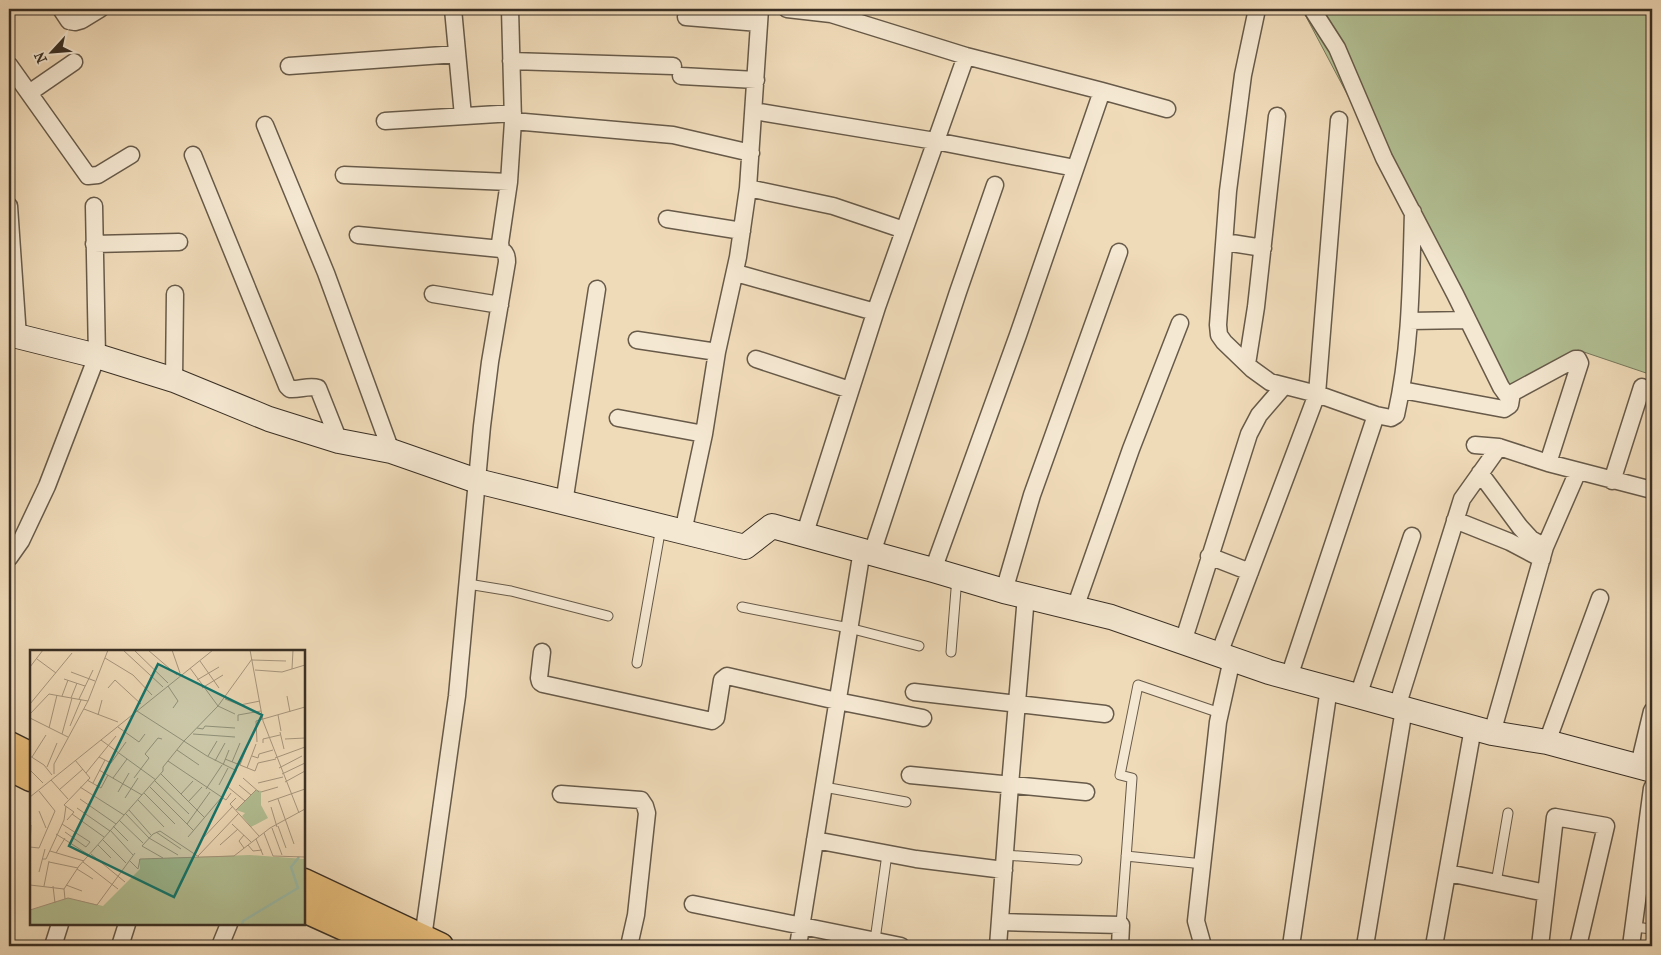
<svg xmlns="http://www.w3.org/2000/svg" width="1661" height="955" font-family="'IM FELL French Canon',serif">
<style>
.green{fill:#b3c195;stroke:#76785c}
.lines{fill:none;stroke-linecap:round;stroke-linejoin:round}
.lane-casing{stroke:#675a49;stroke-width:11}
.street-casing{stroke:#675a49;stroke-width:19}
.secondary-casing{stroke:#392f24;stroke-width:26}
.primary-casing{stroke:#392f24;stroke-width:29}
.lane{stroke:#f5e8d2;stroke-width:9}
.street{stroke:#f5e8d2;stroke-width:16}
.secondary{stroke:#f5e8d2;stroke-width:24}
.primary{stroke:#e8be7c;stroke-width:26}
.inset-river{fill:none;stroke:#9bbca9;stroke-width:2.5}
.inset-road{fill:none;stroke:#a7967d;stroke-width:1}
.view{fill:#0f766e;fill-opacity:0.15;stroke:#0f766e;stroke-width:2.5}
.inset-edge{fill:none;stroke:#392f24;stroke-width:2.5}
</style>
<rect width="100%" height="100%" fill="#f0dbb9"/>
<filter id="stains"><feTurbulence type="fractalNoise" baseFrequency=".004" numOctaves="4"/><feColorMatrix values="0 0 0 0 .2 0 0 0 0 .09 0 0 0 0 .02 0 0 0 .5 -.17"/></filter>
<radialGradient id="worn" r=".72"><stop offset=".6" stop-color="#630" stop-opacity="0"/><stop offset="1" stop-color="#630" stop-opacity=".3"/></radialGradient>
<path class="green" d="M 1302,9 L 1652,9 L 1652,375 L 1578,350 L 1506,394 Z"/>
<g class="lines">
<defs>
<path id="lane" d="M 468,584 L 511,591 L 608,616
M 742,607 L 849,628 L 919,646
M 951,652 L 957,577
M 637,663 L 661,527
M 824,787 L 906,802
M 1005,855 L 1077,860
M 1126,856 L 1203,864
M 1496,883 L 1508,813
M 1121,925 L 1132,778 L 1120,775 L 1138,685 L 1220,713
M 1634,927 L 1652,929
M 875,940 L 887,854"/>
<path id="street" d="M 61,9 L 69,21 L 75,22 L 82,20 L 100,9
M 453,9 L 463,116
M 787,9 L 831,14 L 966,56 L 1102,91 L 1167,109
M 1257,9 L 1243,75 L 1228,191 L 1218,325 L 1219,335 L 1224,342 L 1252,369 L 1270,382 L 1317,394 L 1376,415 L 1391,418 L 1396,415 C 1411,349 1411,280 1413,212
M 1312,9 L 1337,48 L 1384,158 L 1455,294 L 1501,387 L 1506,394 L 1512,393 L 1575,359 L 1578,359 L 1580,363 L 1548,463
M 686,17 L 759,23
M 511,61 L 673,66
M 9,65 L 88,176 L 98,175 L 131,155
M 289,66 L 457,54
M 681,76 L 756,80
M 29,93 L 74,62
M 754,111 L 935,141 L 1075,168
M 385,121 L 513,113
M 513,121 L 673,135 L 751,153
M 265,125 L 326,273 L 391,451
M 193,155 L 287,386 L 290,389 C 299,390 309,385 318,388 L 339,441
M 344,175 L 509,182
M 748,188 L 833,206 L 904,230
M 9,206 L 18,337
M 667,219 L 742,231
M 358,235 L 501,249
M 1225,242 L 1263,248
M 94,244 L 179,242
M 736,273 L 875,312
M 433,294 L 500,305
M 1409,321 L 1468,320
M 637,340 L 717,352
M 756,359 L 850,390
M 1247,364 L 1256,307 L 1277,116
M 174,380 L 175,294
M 1402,390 L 1504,409 L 1510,405 L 1512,393
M 618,418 L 704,434
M 1475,445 L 1499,447 L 1548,463 L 1652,490
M 1480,473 L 1520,527 L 1531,539 L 1545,547
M 1612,481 L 1642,387
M 564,503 L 597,289
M 1455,520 L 1510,542 L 1542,559
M 683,532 L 704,434 L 717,352 L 738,257 L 748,188 L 760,9
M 804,536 L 877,307 L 966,56
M 872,553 L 958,292 L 995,185
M 1209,556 L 1250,572
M 9,558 L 21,541 L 47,486 L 97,356 L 94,206
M 933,570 L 1018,335 L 1102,91
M 1004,591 L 1032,495 L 1119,252
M 1075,608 L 1131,449 L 1180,323
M 1183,642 L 1249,434 L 1259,415 L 1284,386
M 542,652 L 539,678 L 540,682 L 543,684 L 712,721 L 716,718 L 722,680 L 727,676 L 837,701 L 923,718
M 1219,654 L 1317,394 L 1339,120
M 1289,677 L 1376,415
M 914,692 L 1105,714
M 1358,696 L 1412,536
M 1397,707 L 1462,499 L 1499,447
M 1492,733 L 1545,547 L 1578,471
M 1547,742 L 1600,598
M 1639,765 L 1652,711
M 910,775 L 1086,792
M 561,794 L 641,800 L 645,806 L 647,813 L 636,915 L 629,946
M 815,840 L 916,859 L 1004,870
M 1448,873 L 1546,893
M 693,904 L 901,946
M 1000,922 L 1121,925 L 1120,946
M 423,938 L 457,696 L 482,426 L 490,362 L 507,262 C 507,256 506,253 501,249 L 500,243 L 509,182 L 513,121 L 510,9
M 53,946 L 60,924
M 120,946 L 127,924
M 220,946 L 229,924
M 798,946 L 862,550
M 998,946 L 1010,785 L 1026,596
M 1203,946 L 1196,921 L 1218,722 L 1232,659
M 1291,946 L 1329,688
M 1365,946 L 1404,709
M 1434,946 L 1473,728
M 1540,946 L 1555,817 L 1606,826 L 1578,946
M 1631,946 L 1652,788"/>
<path id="secondary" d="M 9,334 L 97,356 L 174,380 L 269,419 L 339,441 L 391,451 L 477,481 L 745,547 L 772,526 L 933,570 L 1004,591 L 1111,617 L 1269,672 L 1358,696 L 1492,733 L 1547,742 L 1652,770"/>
<path id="primary" d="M 9,745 L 31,756
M 9,767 L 31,778
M 304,882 L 440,946
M 304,909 L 386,946"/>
</defs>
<use href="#lane" class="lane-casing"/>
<use href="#street" class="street-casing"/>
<use href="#secondary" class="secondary-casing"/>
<use href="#primary" class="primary-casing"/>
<use href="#lane" class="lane"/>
<use href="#street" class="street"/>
<use href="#secondary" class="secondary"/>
<use href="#primary" class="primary"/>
</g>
<g transform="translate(30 650)">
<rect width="275" height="275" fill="#f0dbb9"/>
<path d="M 226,140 L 231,141 L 231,155 L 238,168 L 221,177 L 212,166 L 215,163 L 206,160 ZM 220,205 L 275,209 L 275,275 L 0,275 L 0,260 L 38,248 L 73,256 L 110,219 L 109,209 Z" fill="#b3c195"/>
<path class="inset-river" d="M 212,275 L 213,271 L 268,238 L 261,217 L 269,207"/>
<path class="inset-road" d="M 93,0 L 133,37M 104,0 L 138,33M 118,0 L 147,25M 142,0 L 150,23M 220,0 L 233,71 L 269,163M 75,8 L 103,25 L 122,45M 7,9 L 26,23M 222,10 L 256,11M 170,11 L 189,38M 0,17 L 13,0M 160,18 L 188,56 L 205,64M 262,19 L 263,0M 225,20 L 252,22 L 275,15M 41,22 L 65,31M 34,29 L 55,36M 167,30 L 189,17M 138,36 L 148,51 L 143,58M 78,38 L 85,30 L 111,54M 172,38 L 193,25M 32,46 L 38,30M 257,46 L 260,62M 41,48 L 47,33M 49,49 L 63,20M 195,49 L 210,55 L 230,51M 0,54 L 42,3M 54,59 L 88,72M 107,61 L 177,106 L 207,121M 0,64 L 19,44 L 58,51M 68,65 L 72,50M 248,65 L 251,81M 0,68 L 38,87M 208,71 L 208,65 L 231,61M 40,76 L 51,50M 88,77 L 109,92 L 115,84M 19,78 L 27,45M 167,78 L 173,79 L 175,76 L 205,78M 250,82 L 254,99M 32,84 L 42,48M 163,84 L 205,87M 255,89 L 275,88M 71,90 L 126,130M 227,92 L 226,71 L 275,57M 233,93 L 233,89 L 250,85M 147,100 L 169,115M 0,106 L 14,115 L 22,125M 178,106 L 187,91M 222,106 L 228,108 L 229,104 L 243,100M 2,107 L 16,85M 69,107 L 81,113 L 96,92M 245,108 L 275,97M 195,109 L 225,121 L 228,113 L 246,109M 138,111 L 196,150 L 201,143M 185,111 L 195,93M 202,112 L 210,93M 193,115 L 199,100M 210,115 L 218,94M 17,117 L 27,93M 217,118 L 226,94M 249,118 L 272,106M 0,120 L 13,133M 69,120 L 112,145M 56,123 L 86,86M 24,124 L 24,114 L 58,51 L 78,0M 131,124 L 175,168M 252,124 L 275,113M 83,128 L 97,109M 104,128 L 119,108 L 115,104 L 128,88 L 132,89M 213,128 L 229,142M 21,130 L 38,149M 57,130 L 71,138 L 78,125M 125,131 L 159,164M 255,132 L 275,121M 63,133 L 75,110M 228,133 L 253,127M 189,135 L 198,118M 209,135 L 221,145M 50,137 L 94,165M 120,137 L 164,181M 198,137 L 215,151M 176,139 L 192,115M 197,139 L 206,121M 29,140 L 53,119M 88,142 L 99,123M 231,142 L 248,137M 114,143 L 145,174M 151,144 L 163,131M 0,147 L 183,0M 95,148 L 108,128M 206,148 L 200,154 L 229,186M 50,149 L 86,174M 248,149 L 264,194M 108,150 L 134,177M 159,151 L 172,137M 238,152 L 275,139M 241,157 L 247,177M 47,158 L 80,181M 99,160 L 121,185M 206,160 L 226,140M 9,161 L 16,178M 95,163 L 119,188 L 148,205M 42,164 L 74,187M 37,170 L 44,162 L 34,155 L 60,128 L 45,110M 89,170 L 113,193M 32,174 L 60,192 L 56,197 L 35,182M 157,174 L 180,142M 202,174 L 221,192M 83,176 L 98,191M 248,176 L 256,198M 242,178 L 252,205M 80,180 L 103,205M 126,182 L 151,199M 234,183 L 243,206 L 275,207M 26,184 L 59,205M 214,185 L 209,191 L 214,198M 158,187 L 191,148M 72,189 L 96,213M 172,189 L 203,156M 226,189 L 233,205M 68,195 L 81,208M 190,195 L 208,179M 218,195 L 223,201 L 232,200M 0,197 L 9,198 L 25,161 L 9,141M 0,197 L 1,175M 20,201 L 54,211M 26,203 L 35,188M 61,204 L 95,232M 168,206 L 209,163M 133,208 L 112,196 L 123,184 L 130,181 L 169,207M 12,209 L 16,209 L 34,170 L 36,156M 99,210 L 108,219 L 110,209 L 204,206 L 240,178 L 275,159M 19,212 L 48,218M 53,212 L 88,239M 47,219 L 63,229M 9,222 L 15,199M 0,235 L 34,239M 36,235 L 52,241M 14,236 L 19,211M 23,236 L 25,253M 35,249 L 34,239 L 49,216 L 133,121 L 133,117 L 154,91 L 188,56 L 222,9M 0,260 L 38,248 L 67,255 L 105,203"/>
<path class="view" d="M 128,14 L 232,65 L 144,247 L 39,196 Z"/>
<rect width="275" height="275" class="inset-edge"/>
</g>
<rect width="1661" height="955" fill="none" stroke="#f0dbb9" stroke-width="30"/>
<rect x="10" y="10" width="1641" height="935" fill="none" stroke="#392f24" stroke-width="2.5"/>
<rect x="15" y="15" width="1631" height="925" fill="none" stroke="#392f24"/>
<g transform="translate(52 52) rotate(244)" stroke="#f5e8d2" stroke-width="4" paint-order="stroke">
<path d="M0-4L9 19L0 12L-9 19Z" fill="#392f24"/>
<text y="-8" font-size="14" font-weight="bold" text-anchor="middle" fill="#392f24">N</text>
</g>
<rect width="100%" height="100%" filter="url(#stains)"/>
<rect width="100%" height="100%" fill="url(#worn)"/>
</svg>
